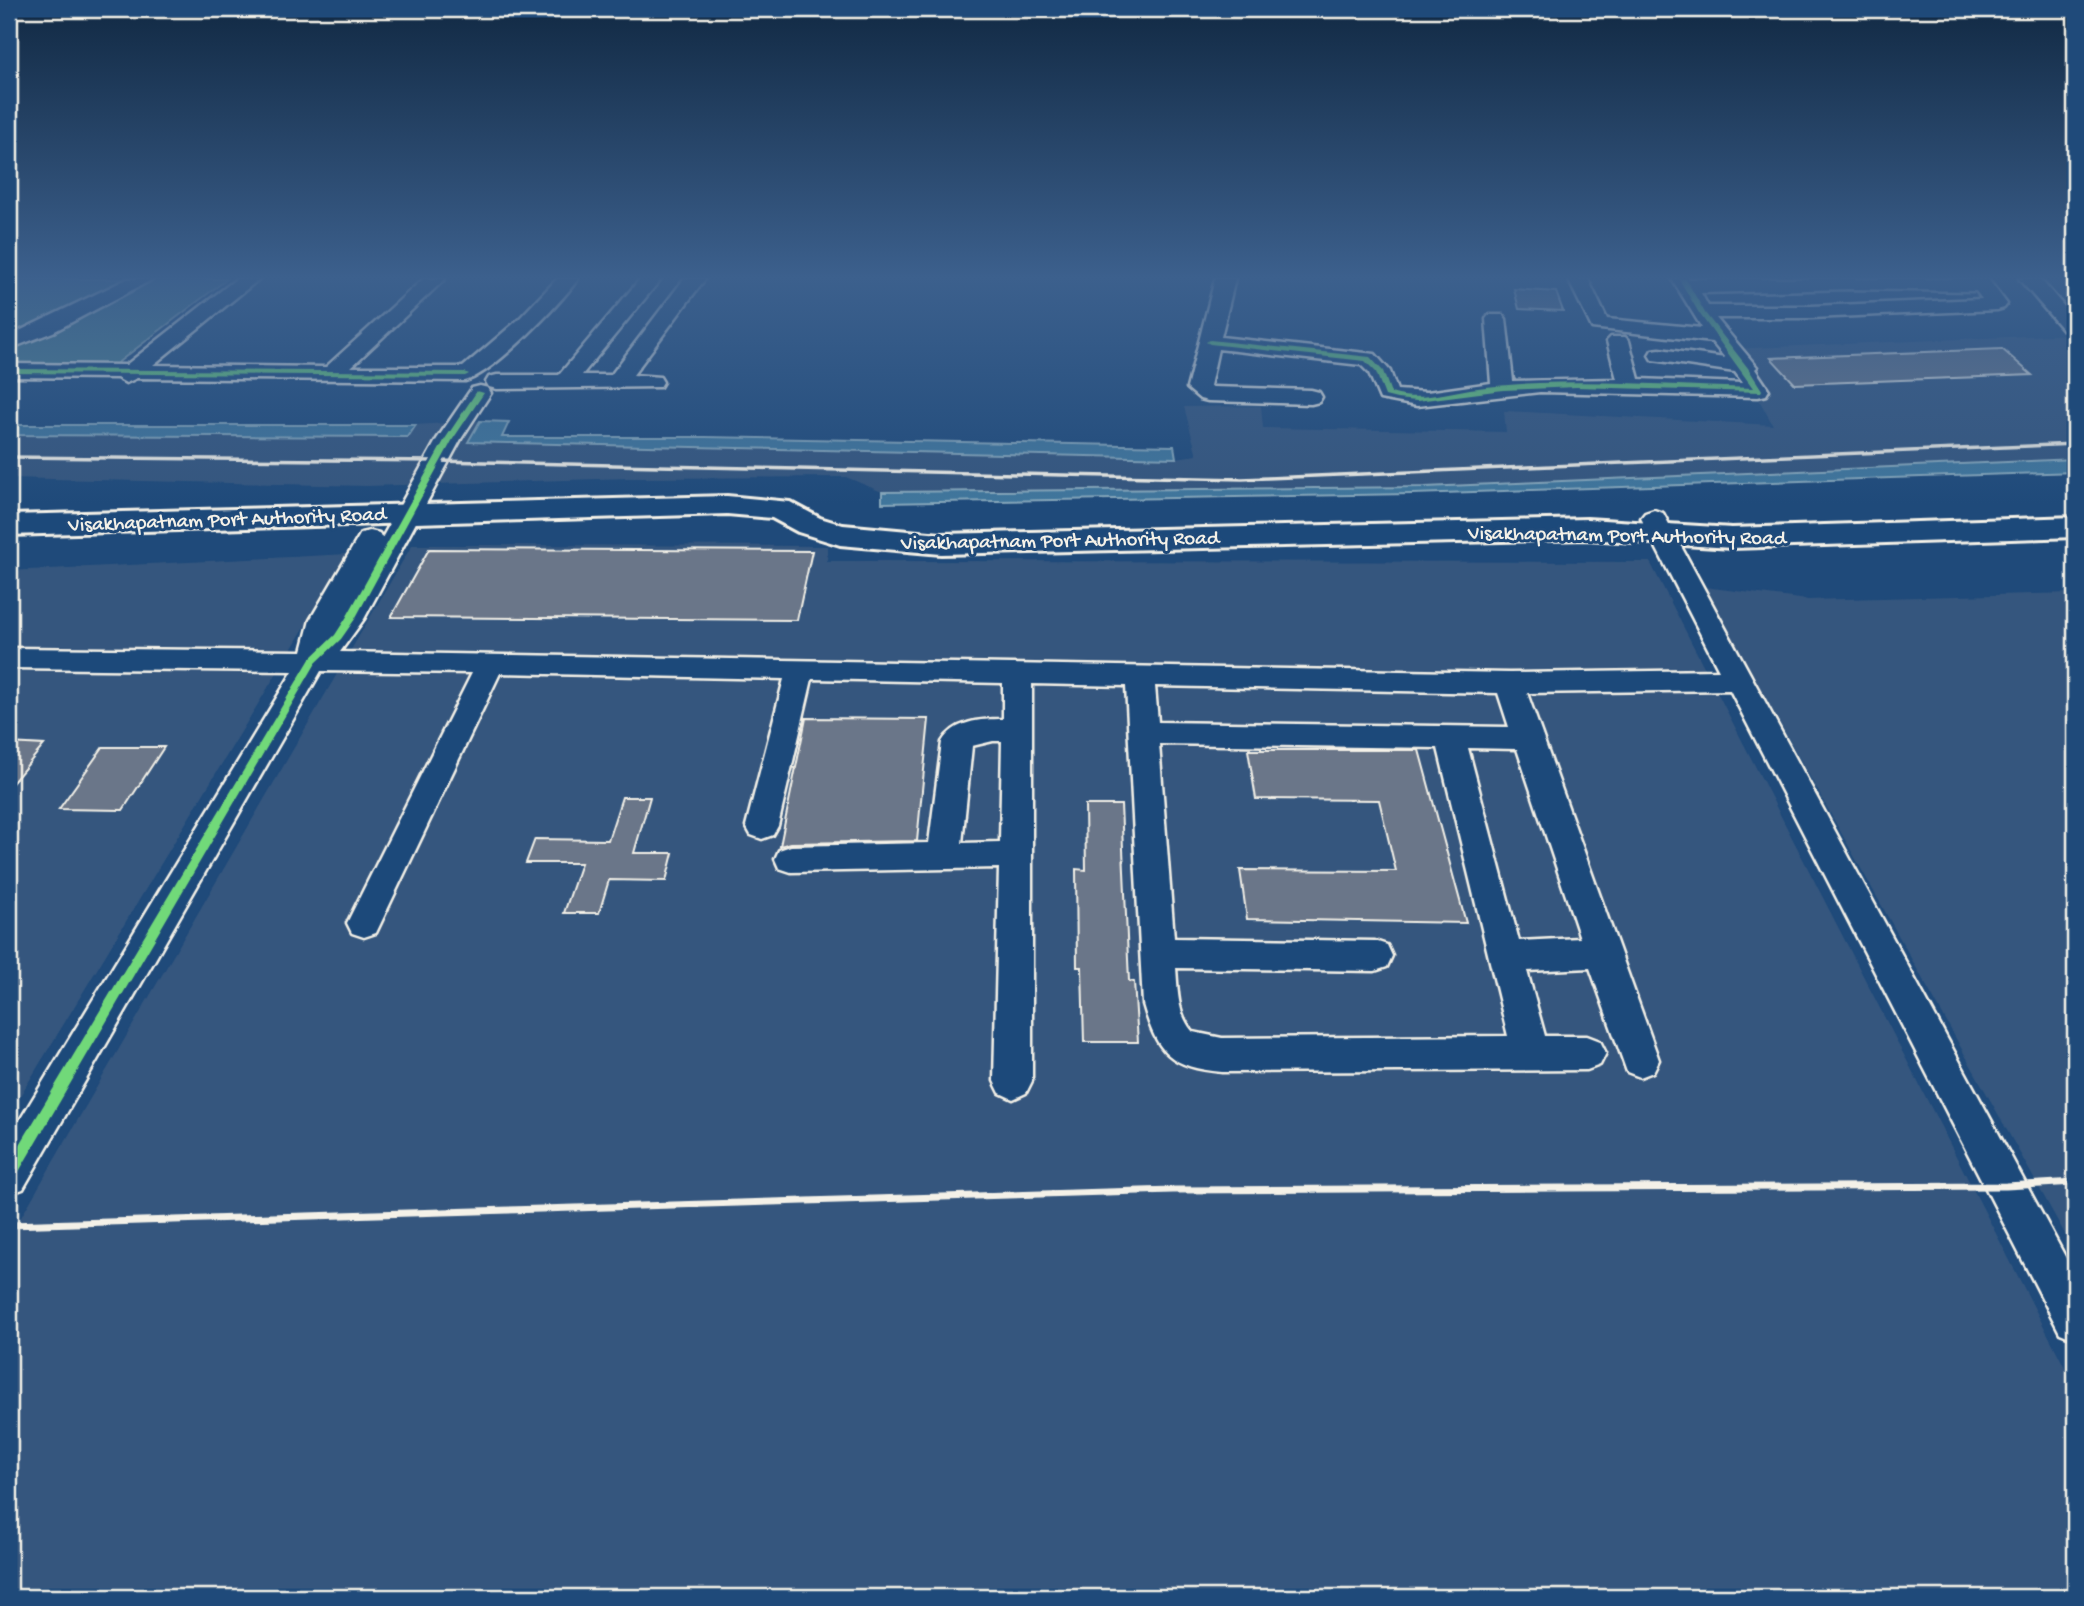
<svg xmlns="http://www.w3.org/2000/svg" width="2084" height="1606" font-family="'Gochi Hand',sans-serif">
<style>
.built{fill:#36577e}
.green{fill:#4f8390;stroke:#a2babc;stroke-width:2}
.water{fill:#3f769c;stroke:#87a7ba;stroke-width:2}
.building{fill:#6a7689;stroke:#f4f1e8;stroke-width:2}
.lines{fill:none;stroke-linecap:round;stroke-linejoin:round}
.minor-casing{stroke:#f4f1e8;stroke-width:5}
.major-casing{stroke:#f4f1e8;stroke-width:6}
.minor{fill:#1f4a7a;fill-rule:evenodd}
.major{fill:#1f4a7a;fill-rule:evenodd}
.rail-far1{stroke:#f4f1e8;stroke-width:3.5}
.rail{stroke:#f4f1e8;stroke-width:7}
.cycleway-casing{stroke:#1f4a7a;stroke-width:5}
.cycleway{fill:#71d979;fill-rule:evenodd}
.labels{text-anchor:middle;stroke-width:6;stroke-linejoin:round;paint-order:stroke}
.street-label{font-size:21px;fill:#f4f1e8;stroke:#1f4a7a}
</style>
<rect width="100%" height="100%" fill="#1f4a7a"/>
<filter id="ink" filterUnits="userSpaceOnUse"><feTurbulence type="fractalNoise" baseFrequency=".0143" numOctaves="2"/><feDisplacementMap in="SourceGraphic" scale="14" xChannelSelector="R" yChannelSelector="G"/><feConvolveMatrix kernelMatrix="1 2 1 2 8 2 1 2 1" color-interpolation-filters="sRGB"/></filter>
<g filter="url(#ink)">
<path class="built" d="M 2075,334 L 2075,459 L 1425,487 L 1241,490 L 882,492 L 846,477 L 629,478 L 367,486 L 9,478 L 9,435 L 408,437 L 416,425 L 480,421 L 469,441 L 1176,458 L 1197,455 L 1184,407 L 1261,406 L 1263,428 L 1506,432 L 1504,411 L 1773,425 L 1731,349 Z
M 412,545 L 828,546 L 827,561 L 1650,562 L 2075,1387 L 2075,1597 L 9,1597 L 9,1238 Z
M 349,554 L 34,1073 L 9,1114 L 9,571 Z
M 1704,587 L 1808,600 L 2075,593 L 2075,1252 Z"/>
<path class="green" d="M 9,279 L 227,279 L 116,364 L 9,363 Z"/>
<path class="water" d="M 480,421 L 509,422 L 502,437 L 705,437 L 1174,446 L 1176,458 L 468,442 Z
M 9,425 L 416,425 L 408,437 L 9,435 Z
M 2075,459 L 2075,472 L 1412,494 L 882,503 L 882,492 L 1425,487 Z"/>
<path class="building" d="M 1514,289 L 1556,292 L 1563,311 L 1519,309 Z
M 2002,349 L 2032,375 L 1795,384 L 1771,358 Z
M 429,549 L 812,551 L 797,620 L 391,617 Z
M 806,718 L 929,719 L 917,841 L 791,843 L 780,846 Z
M 9,743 L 44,745 L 9,787 Z
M 103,747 L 164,747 L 123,810 L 59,809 Z
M 1248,750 L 1419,750 L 1466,923 L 1247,919 L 1240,870 L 1396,871 L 1379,800 L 1256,799 Z
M 622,797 L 650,797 L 634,853 L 673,853 L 666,881 L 609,880 L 599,913 L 564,913 L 581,863 L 526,863 L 535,839 L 608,840 Z
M 1085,805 L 1121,805 L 1129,981 L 1134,982 L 1138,1042 L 1084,1042 L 1082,967 L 1077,967 L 1076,869 L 1086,870 Z"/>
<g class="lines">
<defs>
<path id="minor" d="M 127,279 L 153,279 L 53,332 L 9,349 L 9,336 Z
M 236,279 L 259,279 L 153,365 L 326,367 L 423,279 L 445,279 L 351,367 L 463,367 L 518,320 L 557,279 L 578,279 C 559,305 493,374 465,381 L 137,378 L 126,383 L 117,378 L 9,377 L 9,364 L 126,365 Z
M 640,279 L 661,279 L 582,375 L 611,375 L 684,279 L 705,279 L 633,375 L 660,377 L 663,382 L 660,387 L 497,389 L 489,387 L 486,382 L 489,377 L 497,375 L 559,375 Z
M 1215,279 L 1235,279 L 1221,337 L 1375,354 L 1390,371 L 1397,390 L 1427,392 L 1491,383 L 1486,319 L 1489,315 L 1503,315 L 1506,319 L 1513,381 L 1617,379 L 1607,341 L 1611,337 L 1625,337 L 1629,341 L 1639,379 L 1743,383 L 1735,372 L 1660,361 L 1652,360 L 1649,355 L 1652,350 L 1660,349 L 1725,358 L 1712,342 L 1592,328 L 1568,279 L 1588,279 L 1607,319 L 1702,328 L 1672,279 L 1988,279 L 2007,304 L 2004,308 L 1997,310 L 1811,318 L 1716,318 L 1757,367 L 1755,369 L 1769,390 L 1766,395 L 1758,397 L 1540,392 L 1417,406 L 1380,399 L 1369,373 L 1361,365 L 1218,349 L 1210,386 L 1213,387 L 1311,390 L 1319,392 L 1322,397 L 1319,402 L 1311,404 L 1208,401 L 1200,399 L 1187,388 ZM 1848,289 L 1976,291 L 1982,299 L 1811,306 L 1708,306 L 1701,293 Z
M 2019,279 L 2040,279 L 2075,319 L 2075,330 L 2062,329 Z
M 480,386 L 488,388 L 491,393 L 461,439 L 364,619 L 340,652 L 1509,673 L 1719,670 L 1641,518 L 1645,513 L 1654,510 L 1663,513 L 2075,1275 L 2075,1339 L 2060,1333 L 1730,690 L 1527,693 L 1659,1060 L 1653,1072 L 1640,1077 L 1627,1072 L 1590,968 L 1527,971 L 1545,1036 L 1587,1036 L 1600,1041 L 1606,1053 L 1600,1065 L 1587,1070 L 1222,1072 C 1170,1067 1157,1053 1143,1004 L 1126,686 L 1032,684 L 1032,1081 L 1026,1093 L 1013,1099 L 1000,1093 L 994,1081 L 999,868 L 791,872 L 779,868 L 775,859 L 779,850 L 791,846 L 929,843 L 942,742 C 954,721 980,719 1003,719 L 1003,683 L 812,679 L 778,826 L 773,835 L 762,839 L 751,835 L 746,826 L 784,679 L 500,673 L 376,933 L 364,937 L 352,933 L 347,923 L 472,673 L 321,671 L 23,1189 L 9,1194 L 9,1138 L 293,671 L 9,668 L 9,648 L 302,651 L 310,620 L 361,533 L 370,531 L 379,533 L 382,538 L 437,439 L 472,388 ZM 1155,686 L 1498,693 L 1509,727 L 1158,722 ZM 993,741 L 1002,741 L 1000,842 L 962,843 L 972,746 ZM 1159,744 L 1438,748 L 1508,1036 L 1222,1038 L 1193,1032 C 1177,1014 1178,991 1176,968 L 1375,971 L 1387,967 L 1392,956 L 1387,945 L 1375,941 L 1174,938 ZM 1468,748 L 1517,749 L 1580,938 L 1519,941 Z"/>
<path id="major" d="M 727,496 L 790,502 L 820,518 L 843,525 L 941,534 L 1587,519 L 1732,528 L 2075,517 L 2075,537 L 1732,548 L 1587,539 L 941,554 L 840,545 L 798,532 L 772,518 L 727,514 L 9,535 L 9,515 Z"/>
</defs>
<use href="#minor" class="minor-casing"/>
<use href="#major" class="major-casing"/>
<use href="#minor" class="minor"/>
<use href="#major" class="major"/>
<path class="rail-far1" d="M 9,457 L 437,461 L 1242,479 L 2075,444"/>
<path class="rail" d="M 9,1225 L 1173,1190 L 2006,1186 L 2075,1182"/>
<defs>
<path id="cycleway" d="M 1679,279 L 1686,279 L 1687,281 L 1705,313 L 1748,368 L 1762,390 L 1761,392 L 1576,387 L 1503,390 L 1417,401 L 1397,399 L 1385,396 L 1376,372 L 1365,361 L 1210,344 L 1206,342 L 1210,340 L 1370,357 L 1383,371 L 1391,393 C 1418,402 1444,393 1470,389 C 1493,386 1516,384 1539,383 C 1610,380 1682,386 1753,388 L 1699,313 Z
M 9,369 L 465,372 L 469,374 L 465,376 L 9,373 Z
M 477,391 L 484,393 L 453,439 L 355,619 L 341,639 L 316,663 L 14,1180 L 9,1181 L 9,1163 L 310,659 L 335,635 L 346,618 L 445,439 Z"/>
</defs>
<use href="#cycleway" class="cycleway-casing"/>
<use href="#cycleway" class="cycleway"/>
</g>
</g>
<linearGradient id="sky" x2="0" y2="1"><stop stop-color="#112943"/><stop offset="0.55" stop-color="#3c608d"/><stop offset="1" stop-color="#3c608d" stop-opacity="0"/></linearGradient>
<rect width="2084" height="504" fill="url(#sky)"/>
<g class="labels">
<g class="street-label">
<text transform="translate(227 518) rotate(-2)" y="7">Visakhapatnam Port Authority Road</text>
<text transform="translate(1627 534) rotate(1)" y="7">Visakhapatnam Port Authority Road</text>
<text transform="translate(1060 539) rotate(-1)" y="7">Visakhapatnam Port Authority Road</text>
</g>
</g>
<rect width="2084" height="1606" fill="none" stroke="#1f4a7a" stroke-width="35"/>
<rect x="18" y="18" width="2049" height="1571" fill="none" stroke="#f4f1e8" stroke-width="2.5" filter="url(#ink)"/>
</svg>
